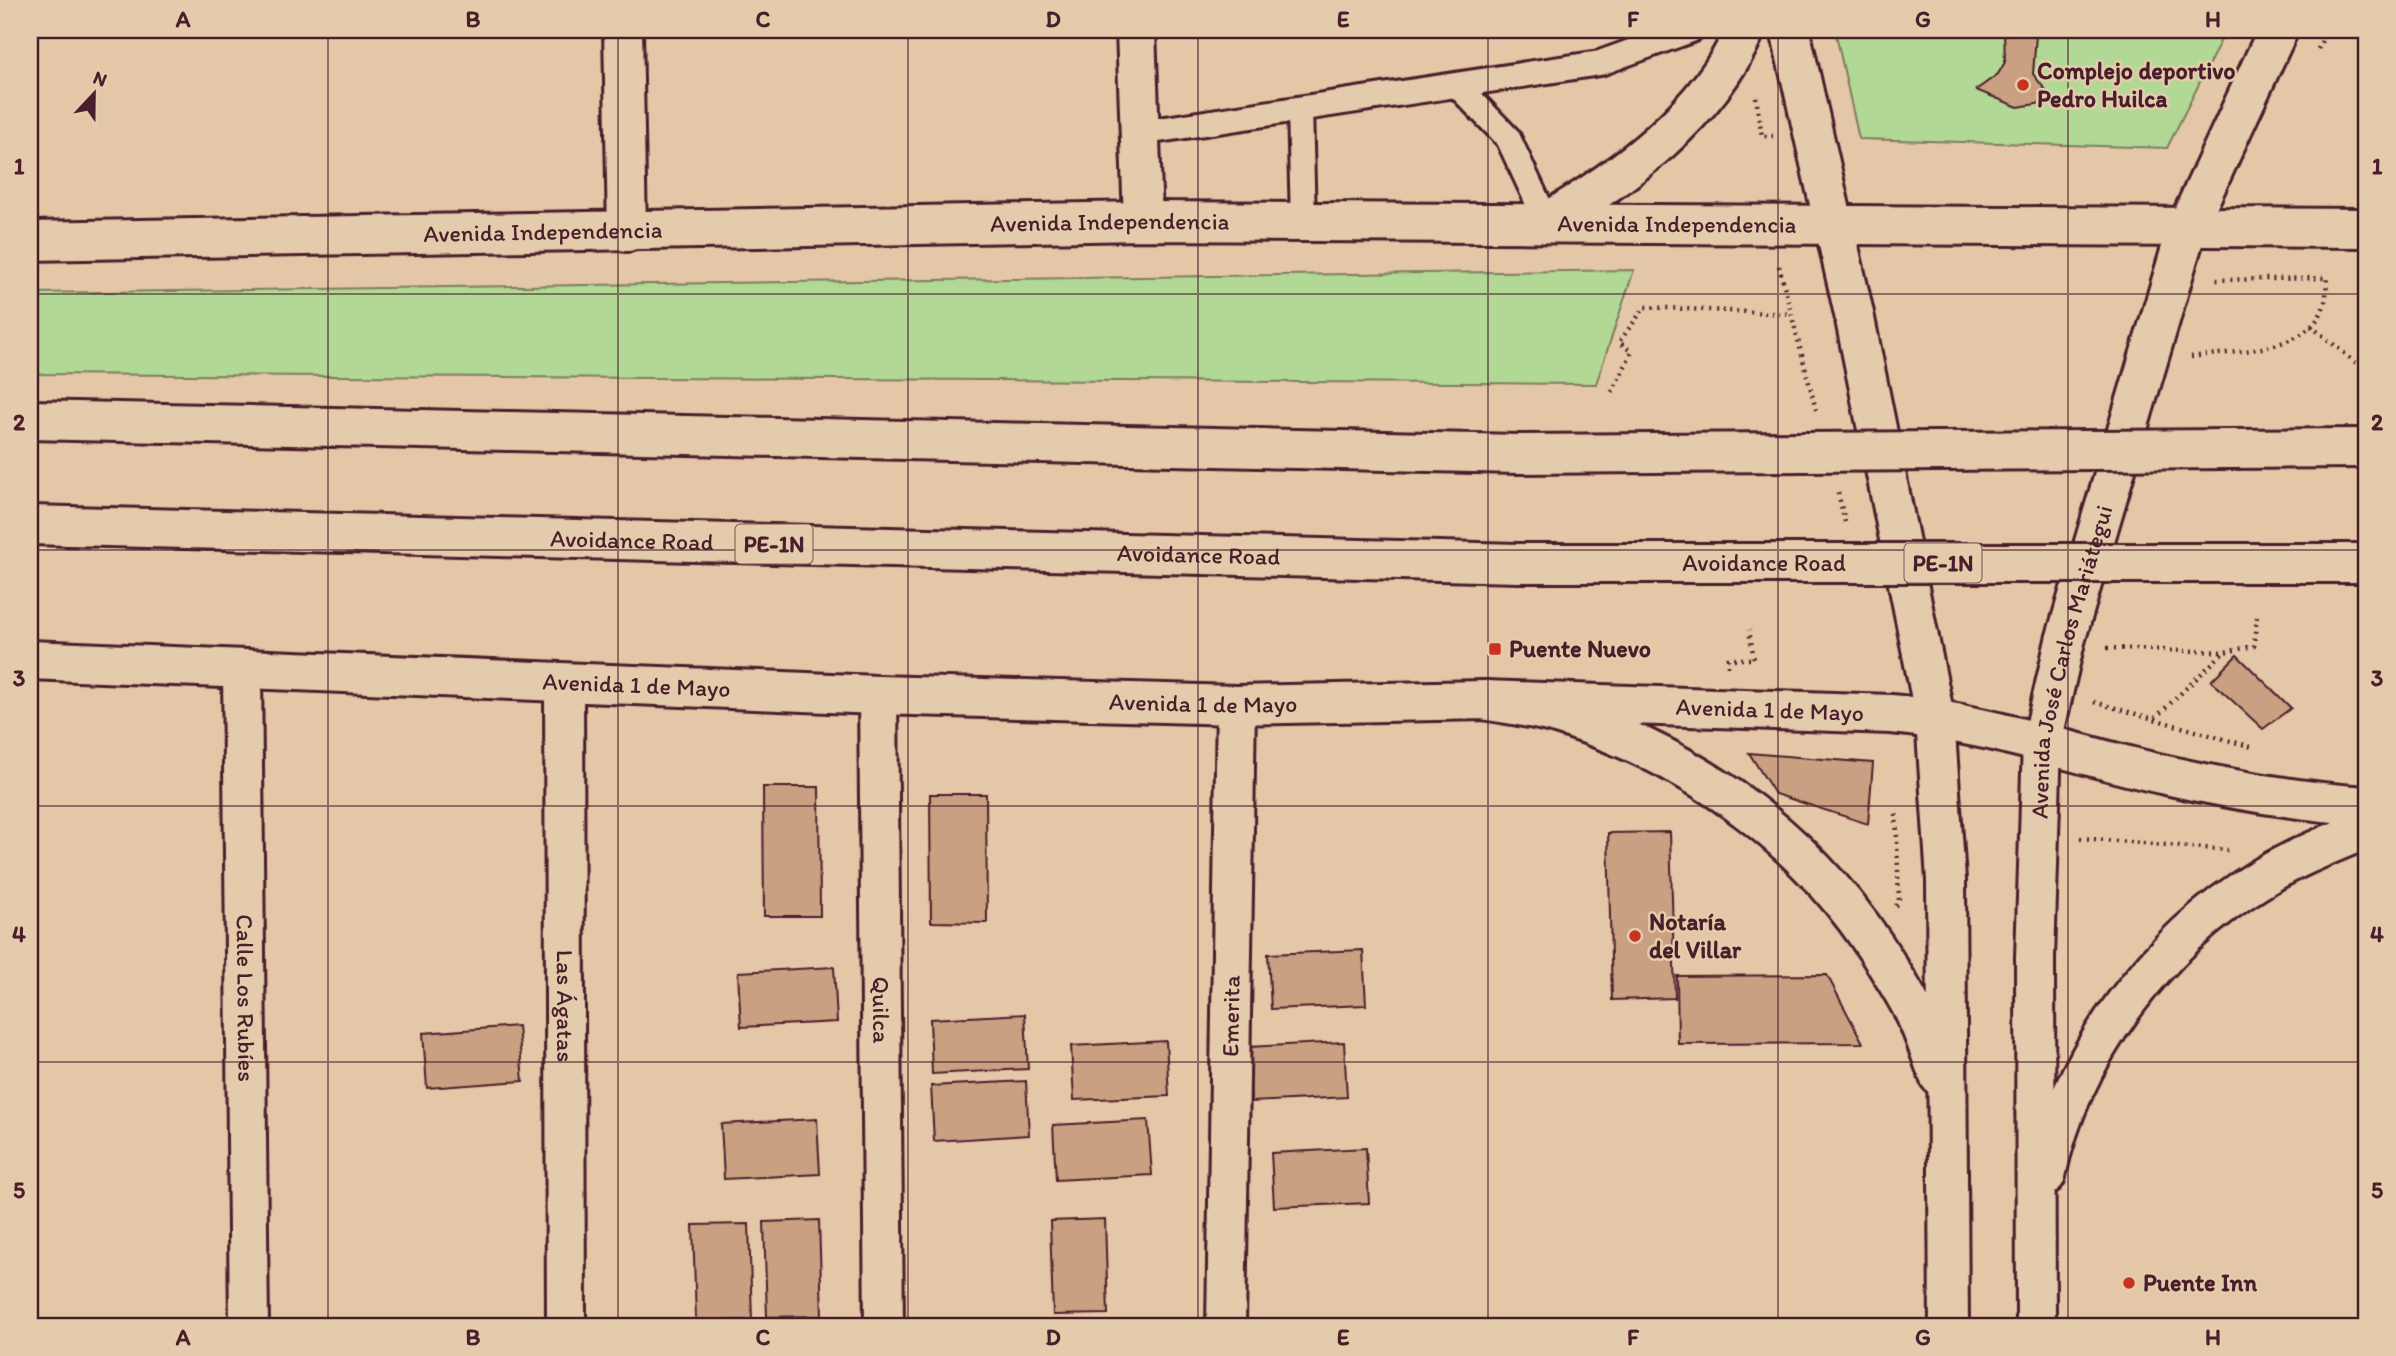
<svg xmlns="http://www.w3.org/2000/svg" width="2396" height="1356" font-family="Itim,sans-serif">
<style>
.green{fill:#b1d894;stroke:#7e7c60;stroke-width:2}
.building{fill:#caa082;stroke:#4a1f2b;stroke-width:2}
.lines{fill:none;stroke-linecap:round;stroke-linejoin:round}
.lane-casing{stroke:#4a1f2b;stroke-width:30}
.street-casing{stroke:#4a1f2b;stroke-width:44}
.secondary-casing{stroke:#4a1f2b;stroke-width:44}
.primary-casing{stroke:#4a1f2b;stroke-width:44}
.highway-casing{stroke:#4a1f2b;stroke-width:44}
.path{stroke:#4a1f2b;stroke-width:4.5;stroke-dasharray:2 5;stroke-linecap:butt}
.lane{stroke:#e4cbac;stroke-width:24}
.street{stroke:#e4cbac;stroke-width:38}
.secondary{stroke:#e4cbac;stroke-width:38}
.primary{stroke:#e4cbac;stroke-width:38}
.highway{stroke:#e4cbac;stroke-width:38}
.highway-bridge-casing{stroke:#4a1f2b;stroke-width:44;stroke-linecap:butt}
.highway-bridge{stroke:#e4cbac;stroke-width:38}
.grid{fill:none;stroke:#4a1f2b;stroke-width:2;stroke-opacity:0.55}
.poi-dot{fill:#c8321e;stroke:#e4cbac;stroke-width:2.5}
.labels{text-anchor:middle;stroke-width:5;stroke-linejoin:round;paint-order:stroke}
.shield{fill:#e4cbac;stroke:#785352;stroke-width:2}
.shield-label{font-size:23px;font-weight:bold;fill:#4a1f2b}
.poi-label{font-size:24px;font-weight:bold;fill:#4a1f2b;stroke:#e4cbac;text-anchor:start}
.street-label{font-size:24px;fill:#4a1f2b;stroke:#e4cbac}
.neatline{fill:none;stroke:#4a1f2b;stroke-width:2.5}
.grid-label{font-size:23px;text-anchor:middle;font-weight:bold;fill:#4a1f2b}
</style>
<rect width="100%" height="100%" fill="#e4c7a7"/>
<filter id="ink" filterUnits="userSpaceOnUse"><feTurbulence type="fractalNoise" baseFrequency=".0143" numOctaves="2"/><feDisplacementMap in="SourceGraphic" scale="14" xChannelSelector="R" yChannelSelector="G"/><feConvolveMatrix kernelMatrix="1 2 1 2 8 2 1 2 1" color-interpolation-filters="sRGB"/></filter>
<g filter="url(#ink)">
<path class="green" d="M 1835,30 L 2226,30 L 2167,148 L 1859,139 Z
M 1634,270 L 1596,384 L 30,374 L 30,293 Z"/>
<path class="building" d="M 2004,30 L 2044,30 L 2036,35 L 2033,74 L 2054,101 L 2018,107 L 1976,90 L 1998,74 L 2005,62 Z
M 2237,655 L 2291,708 L 2263,729 L 2211,681 Z
M 2363,681 L 2366,681 L 2366,703 L 2364,703 Z
M 1749,753 L 1873,763 L 1868,824 L 1775,794 Z
M 763,787 L 819,787 L 820,916 L 764,916 Z
M 930,794 L 986,794 L 987,923 L 931,922 Z
M 1670,832 L 1675,998 L 1612,1000 L 1608,833 Z
M 1363,950 L 1366,1005 L 1271,1009 L 1268,954 Z
M 834,967 L 837,1022 L 741,1027 L 738,972 Z
M 1827,975 L 1863,1043 L 1678,1044 L 1677,976 Z
M 1025,1014 L 1028,1069 L 932,1074 L 930,1019 Z
M 518,1026 L 523,1081 L 427,1088 L 423,1033 Z
M 1166,1041 L 1169,1096 L 1074,1100 L 1071,1046 Z
M 1344,1042 L 1347,1097 L 1251,1102 L 1249,1047 Z
M 1026,1081 L 1029,1135 L 934,1141 L 931,1086 Z
M 817,1119 L 820,1174 L 724,1179 L 721,1124 Z
M 1148,1120 L 1152,1175 L 1056,1180 L 1053,1125 Z
M 1366,1148 L 1369,1203 L 1274,1207 L 1271,1153 Z
M 1105,1219 L 1108,1314 L 1053,1315 L 1050,1221 Z
M 819,1220 L 822,1316 L 767,1317 L 764,1222 Z
M 749,1224 L 752,1320 L 696,1321 L 693,1225 Z"/>
<g class="lines">
<defs>
<path id="lane" d="M 1457,85 L 1508,138 L 1547,222
M 1300,109 L 1303,221
M 1139,133 L 1600,63 L 1691,30"/>
<g id="street">
<path d="M 623,30 L 627,232"/>
<path d="M 1136,30 L 1143,221"/>
<path id="s1" d="M 242,671 L 249,1326"/>
<path id="s2" d="M 564,684 L 566,1326"/>
<path id="s3" d="M 878,695 L 884,1326"/>
<path id="s4" d="M 1226,1326 L 1236,705"/>
</g>
<g id="secondary">
<path id="s5" d="M 30,241 L 1143,221 L 2366,228"/>
<path id="s6" d="M 30,660 L 878,695 L 1236,705 L 1485,700 L 1891,714 C 1986,722 2075,755 2166,775 C 2232,790 2299,801 2366,806"/>
</g>
<g id="primary">
<path d="M 1790,30 L 1854,314 L 1935,718 L 1946,880 L 1949,1326"/>
<path d="M 1547,222 C 1624,176 1708,115 1745,30"/>
<path d="M 1485,700 C 1510,705 1538,708 1563,716 C 1700,759 1817,846 1890,970 C 1899,985 1909,1000 1916,1016 C 1925,1035 1931,1056 1939,1076"/>
<path d="M 2046,1175 C 2071,1056 2156,942 2260,879 C 2294,858 2330,844 2366,829"/>
<path id="s7" d="M 2036,1326 L 2035,958 L 2042,742 L 2065,641 L 2188,225 L 2278,30"/>
</g>
<g id="highway">
<path d="M 30,420 L 1519,454"/>
<path id="s8" d="M 30,525 L 1519,563"/>
</g>
</defs>
<use href="#lane" class="lane-casing"/>
<use href="#street" class="street-casing"/>
<use href="#secondary" class="secondary-casing"/>
<use href="#primary" class="primary-casing"/>
<use href="#highway" class="highway-casing"/>
<path class="path" d="M 2318,49 L 2327,30
M 1756,97 L 1762,136 L 1773,136
M 1779,266 L 1816,410
M 2311,326 L 2366,371
M 2191,357 C 2231,351 2311,353 2324,305 C 2327,297 2326,287 2327,278 L 2215,280
M 1612,392 L 1632,352 L 1619,342 L 1645,307 L 1791,314
M 1838,493 L 1845,522
M 2107,648 L 2224,652 L 2254,646 L 2257,617
M 1728,667 L 1728,659 L 1754,659 L 1749,630
M 2094,702 L 2252,747
M 2155,718 L 2223,653
M 2080,838 L 2228,850
M 1896,906 L 1899,901 L 1896,811"/>
<use href="#lane" class="lane"/>
<use href="#street" class="street"/>
<use href="#secondary" class="secondary"/>
<use href="#primary" class="primary"/>
<use href="#highway" class="highway"/>
<defs>
<g id="highway-bridge">
<path d="M 1519,454 L 2366,448"/>
<path id="s9" d="M 1519,563 L 2366,563"/>
</g>
</defs>
<use href="#highway-bridge" class="highway-bridge-casing"/>
<use href="#highway-bridge" class="highway-bridge"/>
</g>
</g>
<path class="grid" d="M 328,30 L 328,1326M 618,30 L 618,1326M 908,30 L 908,1326M 1198,30 L 1198,1326M 1488,30 L 1488,1326M 1778,30 L 1778,1326M 2068,30 L 2068,1326M 30,294 L 2366,294M 30,550 L 2366,550M 30,806 L 2366,806M 30,1062 L 2366,1062"/>
<g class="poi-dot">
<circle cx="2023" cy="85" r="7"/>
<rect x="1488" y="642" width="14" height="14" rx="3.5"/>
<circle cx="1635" cy="936" r="7"/>
<circle cx="2129" cy="1283" r="7"/>
</g>
<g class="labels">
<g class="shield">
<rect x="735.5" y="524.5" width="77" height="39" rx="5"/>
<rect x="1904.5" y="543.5" width="77" height="39" rx="5"/>
</g>
<g class="shield-label">
<text x="774" y="552">PE-1N</text>
<text x="1943" y="571">PE-1N</text>
</g>
<g class="poi-label">
<text x="2037" y="79">Complejo deportivo<tspan x="2037" dy="28">Pedro Huilca</tspan></text>
<text x="1509" y="657">Puente Nuevo</text>
<text x="1649" y="930">Notaría<tspan x="1649" dy="28">del Villar</tspan></text>
<text x="2143" y="1291">Puente Inn</text>
</g>
<g class="street-label">
<text dy="8" stroke="none"><textPath href="#s5" startOffset="1080">Avenida Independencia</textPath></text>
<text dy="8" stroke="none"><textPath href="#s5" startOffset="1647">Avenida Independencia</textPath></text>
<text dy="8" stroke="none"><textPath href="#s5" startOffset="513">Avenida Independencia</textPath></text>
<text dy="8" stroke="none"><textPath href="#s8" startOffset="602">Avoidance Road</textPath></text>
<text dy="8" stroke="none"><textPath href="#s8" startOffset="1169">Avoidance Road</textPath></text>
<text dy="8" stroke="none"><textPath href="#s9" startOffset="245">Avoidance Road</textPath></text>
<text dy="8" stroke="none"><textPath href="#s7" startOffset="668">Avenida José Carlos Mariátegui</textPath></text>
<text dy="8" stroke="none"><textPath href="#s6" startOffset="607">Avenida 1 de Mayo</textPath></text>
<text dy="8" stroke="none"><textPath href="#s6" startOffset="1174">Avenida 1 de Mayo</textPath></text>
<text dy="8" stroke="none"><textPath href="#s6" startOffset="1741">Avenida 1 de Mayo</textPath></text>
<text dy="8" stroke="none"><textPath href="#s1" startOffset="327">Calle Los Rubíes</textPath></text>
<text dy="8" stroke="none"><textPath href="#s2" startOffset="322">Las Ágatas</textPath></text>
<text dy="8" stroke="none"><textPath href="#s3" startOffset="315">Quilca</textPath></text>
<text dy="8" stroke="none"><textPath href="#s4" startOffset="310">Emerita</textPath></text>
</g>
</g>
<rect width="2396" height="1356" fill="none" stroke="#e4cbac" stroke-width="77"/>
<g transform="translate(94 94) rotate(22)" stroke="#e4cbac" stroke-width="5" paint-order="stroke">
<path d="M0-5L12 26L0 18L-12 26Z" fill="#4a1f2b"/>
<text y="-10" font-size="19" font-weight="bold" text-anchor="middle" fill="#4a1f2b">N</text>
</g>
<rect x="38" y="38" width="2320" height="1280" class="neatline"/>
<g class="grid-label">
<text x="183" y="27">A</text>
<text x="473" y="27">B</text>
<text x="763" y="27">C</text>
<text x="1053" y="27">D</text>
<text x="1343" y="27">E</text>
<text x="1633" y="27">F</text>
<text x="1923" y="27">G</text>
<text x="2213" y="27">H</text>
<text x="19" y="174">1</text>
<text x="2377" y="174">1</text>
<text x="19" y="430">2</text>
<text x="2377" y="430">2</text>
<text x="19" y="686">3</text>
<text x="2377" y="686">3</text>
<text x="19" y="942">4</text>
<text x="2377" y="942">4</text>
<text x="19" y="1198">5</text>
<text x="2377" y="1198">5</text>
<text x="183" y="1345">A</text>
<text x="473" y="1345">B</text>
<text x="763" y="1345">C</text>
<text x="1053" y="1345">D</text>
<text x="1343" y="1345">E</text>
<text x="1633" y="1345">F</text>
<text x="1923" y="1345">G</text>
<text x="2213" y="1345">H</text>
</g>
</svg>
